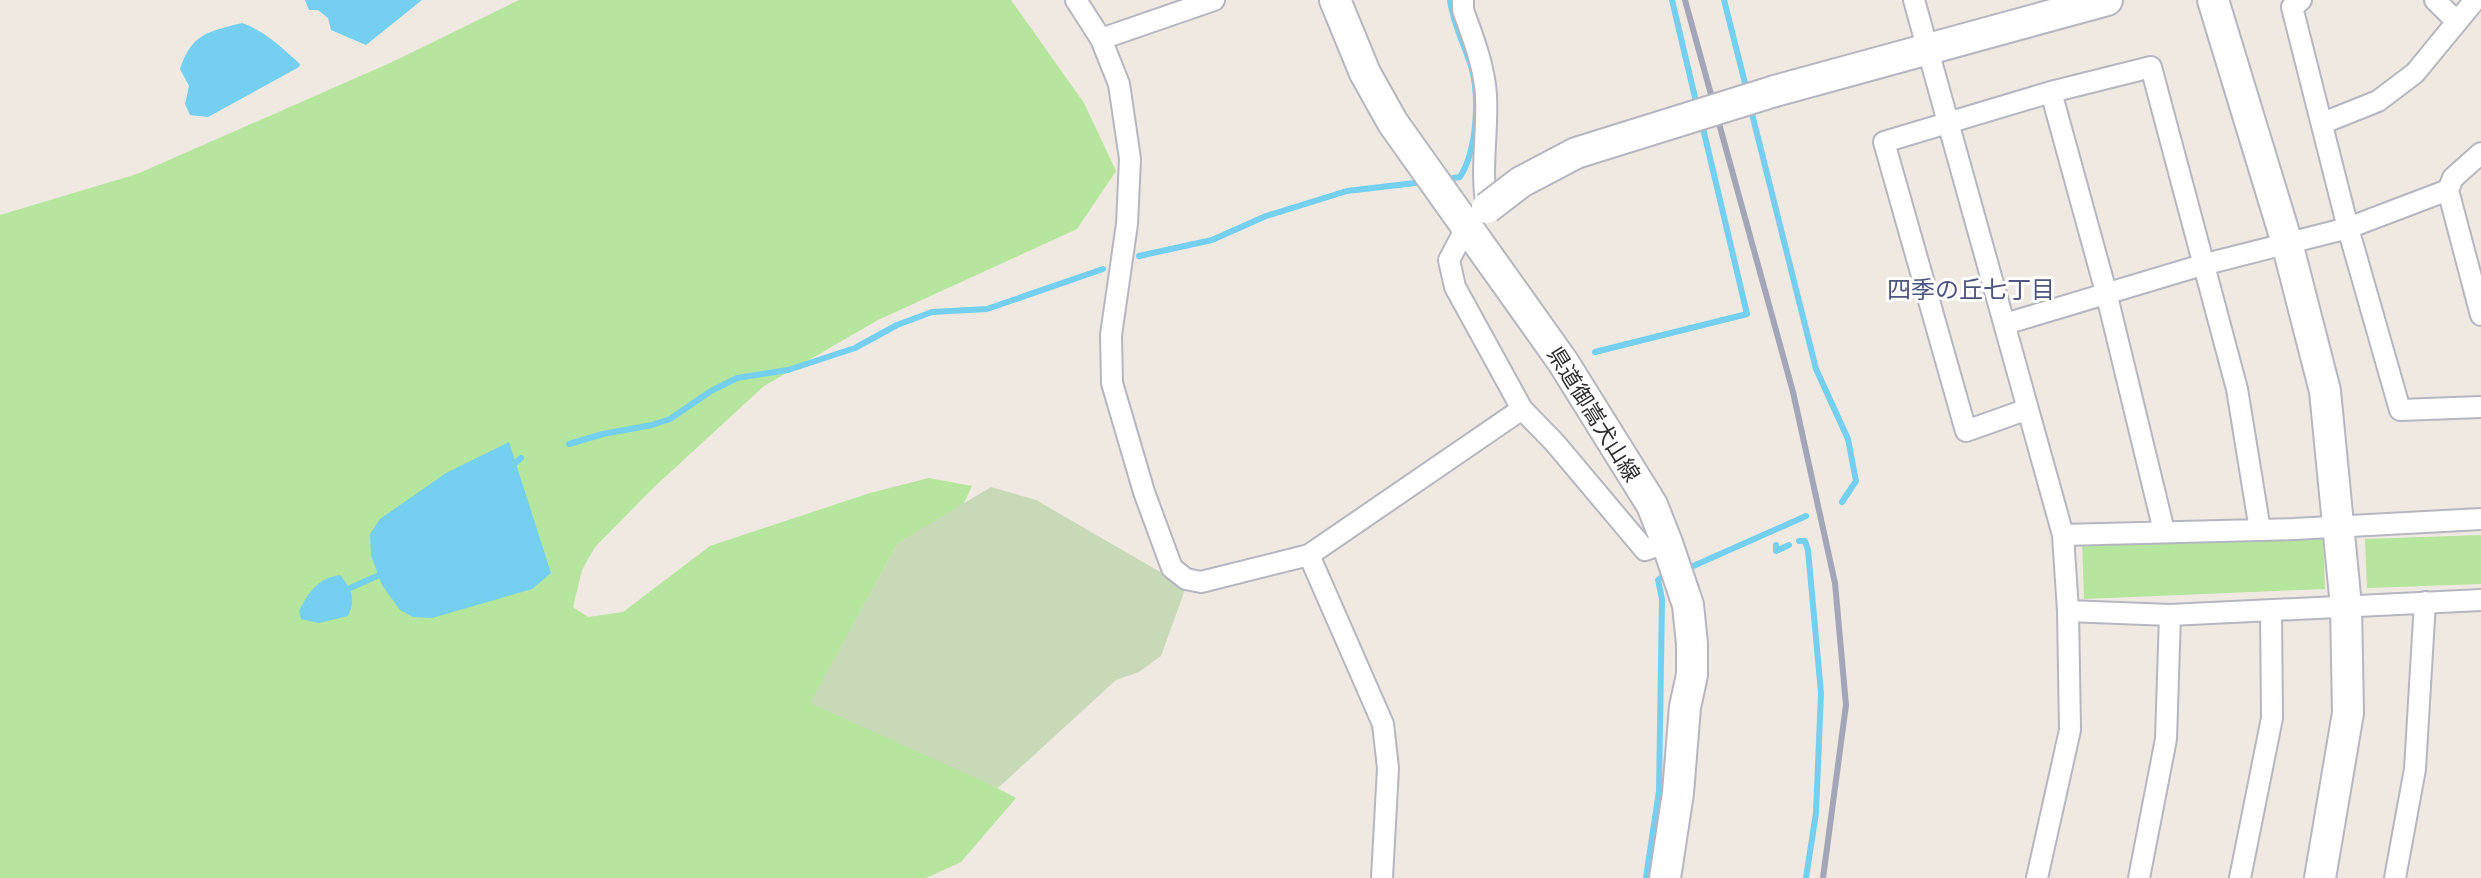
<svg xmlns="http://www.w3.org/2000/svg" width="2481" height="878" font-family="'Public Sans','Noto Sans JP',sans-serif">
<style>
.green{fill:#b6e59e}
.cemetery{fill:#c8d9b8}
.water{fill:#75cff0}
.lines{fill:none;stroke-linecap:round;stroke-linejoin:round}
.stream{stroke:#75cff0;stroke-width:6}
.street-casing{stroke:#b4b7c1;stroke-width:24}
.secondary-casing{stroke:#b4b7c1;stroke-width:34}
.street{stroke:#fff;stroke-width:20}
.secondary{stroke:#fff;stroke-width:30}
.rail{stroke:#a3a6b8;stroke-width:6}
.secondary-bridge-casing{stroke:#b4b7c1;stroke-width:34;stroke-linecap:butt}
.secondary-bridge{stroke:#fff;stroke-width:30}
.labels{text-anchor:middle;stroke-width:6;stroke-linejoin:round;paint-order:stroke}
.street-label{font-size:22px;fill:#2e2e2e;stroke:#fff}
.neighbourhood-label{font-size:24px;fill:#4d5680;stroke:#fff}
</style>
<rect width="100%" height="100%" fill="#efe9e1"/>
<path class="green" d="M 519,0 L 1011,0 L 1084,103 L 1116,171 L 1077,229 L 878,320 L 764,386 L 652,489 L 595,547 L 582,570 L 573,607 L 588,617 L 623,612 L 710,546 L 870,493 L 929,478 L 972,486 L 963,505 L 898,543 L 811,702 L 984,781 L 1016,798 L 961,862 L 926,878 L 0,878 L 0,215 L 137,174 L 390,63 Z
M 2323,533 L 2325,589 L 2084,599 L 2082,543 Z
M 2481,535 L 2481,584 L 2367,588 L 2365,539 Z"/>
<path class="cemetery" d="M 991,487 L 1036,500 L 1186,587 L 1161,656 L 1139,672 L 1116,680 L 998,788 L 810,703 L 898,543 Z"/>
<path class="water" d="M 305,0 L 422,0 L 366,45 L 331,30 L 328,18 L 318,10 L 309,10 Z
M 242,23 C 265,31 282,48 300,64 L 299,67 L 208,117 L 190,115 L 185,104 L 189,86 L 180,69 C 192,33 208,32 242,23 Z
M 509,442 L 551,573 L 532,589 L 432,618 L 413,617 L 400,610 L 382,585 L 371,555 L 370,534 L 380,519 L 446,473 Z
M 340,575 C 352,590 356,599 348,616 L 319,623 L 301,619 L 299,611 C 309,592 318,578 340,575 Z"/>
<g class="lines">
<path class="stream" d="M 1450,0 C 1453,23 1464,44 1471,66 C 1480,97 1477,150 1460,177 L 1453,178
M 1672,0 L 1697,106
M 1724,0 L 1747,91
M 1750,106 L 1816,369 L 1848,439 L 1856,481 L 1842,502
M 1139,256 L 1212,240 L 1266,216 L 1347,191 L 1415,183
M 1595,352 L 1747,314 L 1702,124
M 569,444 L 603,434 L 652,425 L 670,419 L 711,391 L 737,378 L 788,370 L 855,348 L 897,325 L 932,312 L 987,309 L 1103,269
M 511,467 L 521,458
M 1799,541 L 1805,541 L 1808,550 L 1821,693 L 1816,813 L 1806,878
M 1776,545 L 1776,551 L 1789,545
M 1691,567 L 1806,516
M 350,588 L 384,573
M 1646,878 L 1659,791 L 1662,599 L 1658,580 L 1663,576"/>
<defs>
<path id="street" d="M 1076,0 L 1101,39 L 1119,84 L 1130,159 L 1127,224 L 1111,335 L 1112,383 L 1144,492 L 1172,568 L 1186,579 L 1201,582 L 1309,555 L 1522,409 L 1455,287 L 1449,260 L 1467,226
M 1463,0 L 1463,10 C 1473,38 1484,65 1486,95 C 1488,133 1480,170 1487,208
M 1914,0 L 2063,535 L 2068,611 L 2070,730 L 2037,878
M 2301,0 L 2292,7 L 2348,228 L 2400,410 L 2481,407
M 2435,0 L 2457,22
M 1101,39 L 1214,0
M 2051,92 L 2106,292 L 2164,531
M 2323,123 L 2378,101 L 2415,73 L 2475,0
M 2481,153 L 2453,178 L 2448,190 L 2481,315
M 2005,324 L 2202,265 L 2348,228 L 2448,190
M 1522,409 L 1555,443 L 1645,550 L 1667,543
M 2028,409 L 1966,431 L 1884,142 L 2051,92 L 2151,67 L 2237,389 L 2260,530
M 2063,535 L 2294,529 L 2481,519
M 1309,555 L 1383,724 L 1388,768 L 1382,878
M 2068,611 L 2170,615 L 2481,600
M 2139,878 L 2166,739 L 2170,615
M 2240,878 L 2272,718 L 2271,611
M 2395,878 L 2415,769 L 2425,602"/>
<path id="secondary" d="M 1335,0 L 1365,73 L 1393,123 L 1563,362 L 1652,505 L 1667,543 L 1688,605 L 1692,644 L 1692,675 L 1685,707 L 1678,793 L 1665,878
M 2213,0 L 2287,243 L 2325,391 L 2346,606 L 2348,713 L 2320,878
M 1775,91 L 2107,0"/>
</defs>
<use href="#street" class="street-casing"/>
<use href="#secondary" class="secondary-casing"/>
<use href="#street" class="street"/>
<use href="#secondary" class="secondary"/>
<path class="rail" d="M 1685,0 L 1793,392 L 1835,583 L 1846,705 L 1823,878"/>
<defs>
<path id="secondary-bridge" d="M 1487,208 L 1521,182 L 1576,153 L 1775,91"/>
</defs>
<use href="#secondary-bridge" class="secondary-bridge-casing"/>
<use href="#secondary-bridge" class="secondary-bridge"/>
</g>
<g class="labels">
<g class="street-label">
<text transform="translate(1594 414) rotate(58)" y="8">県道御嵩犬山線</text>
</g>
<g class="neighbourhood-label">
<text x="1971" y="298">四季の丘七丁目</text>
</g>
</g>
</svg>
